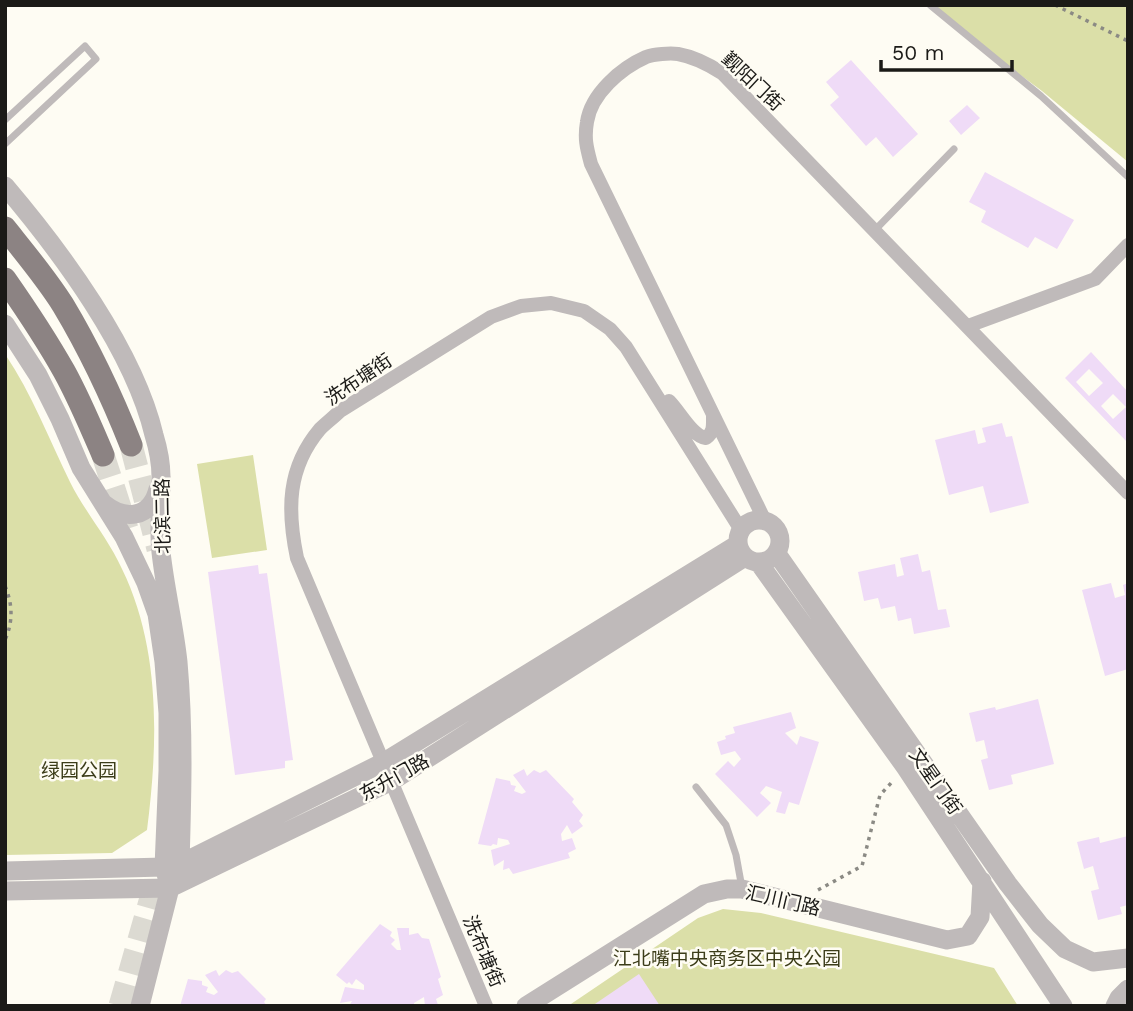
<svg xmlns="http://www.w3.org/2000/svg" width="1133" height="1011" font-family="'Work Sans','Noto Sans SC',sans-serif">
<style>
.green{fill:#dbdfa8}
.building{fill:#efdbf7;fill-rule:evenodd}
.lines{fill:none;stroke-linecap:round;stroke-linejoin:round}
.primary-tunnel{stroke:#dcdad2;stroke-width:23;stroke-dasharray:23 11;stroke-linecap:butt}
.path{stroke:#8b8a84;stroke-width:3.5;stroke-dasharray:3.5 5;stroke-linecap:butt}
.service{stroke:#bfbaba;stroke-width:7}
.minor{stroke:#bfbaba;stroke-width:14}
.tertiary{stroke:#bfbaba;stroke-width:19}
.primary{stroke:#8c8383;stroke-width:23}
.labels{text-anchor:middle;stroke-width:5;stroke-linejoin:round;paint-order:stroke}
.street-label{font-size:19px;fill:#1b1a17;stroke:#fefcf3}
.park-label{font-size:19px;fill:#3c3d19;stroke:#fefcf3}
</style>
<rect width="100%" height="100%" fill="#fefcf3"/>
<path class="green" d="M 926,5 L 1128,5 L 1128,162 L 1042,91 Z
M 5,354 C 32,394 49,439 70,482 C 85,512 108,538 122,569 C 161,649 158,744 147,830 L 112,853 L 5,855 Z
M 253,455 L 267,550 L 212,558 L 197,464 Z
M 723,909 L 761,913 L 994,968 L 1018,1006 L 568,1006 L 698,918 Z"/>
<path class="building" d="M 851,60 L 918,134 L 893,157 L 876,137 L 866,146 L 830,105 L 839,97 L 826,82 Z
M 967,105 L 980,118 L 961,135 L 949,121 Z
M 985,172 L 1074,220 L 1057,249 L 1035,237 L 1028,248 L 981,222 L 986,211 L 969,202 Z
M 1091,352 L 1128,392 L 1128,428 L 1126,430 L 1128,432 L 1128,443 L 1065,378 ZM 1089,369 L 1103,383 L 1089,396 L 1076,382 ZM 1113,394 L 1126,407 L 1113,419 L 1101,406 Z
M 1002,423 L 1006,437 L 1012,436 L 1029,503 L 990,513 L 983,486 L 949,495 L 935,440 L 975,430 L 978,444 L 986,442 L 982,428 Z
M 918,554 L 922,572 L 930,570 L 938,610 L 946,609 L 950,627 L 914,634 L 911,618 L 898,621 L 895,606 L 881,609 L 878,598 L 864,601 L 858,572 L 895,564 L 897,577 L 904,575 L 900,558 Z
M 258,565 L 259,574 L 267,573 L 293,760 L 285,761 L 285,768 L 235,775 L 208,572 Z
M 1111,583 L 1115,598 L 1125,595 L 1123,585 L 1128,583 L 1128,669 L 1105,676 L 1082,590 Z
M 1038,699 L 1054,764 L 1011,775 L 1013,784 L 989,790 L 981,760 L 988,758 L 984,740 L 976,742 L 969,713 L 995,707 L 996,710 Z
M 791,712 L 796,728 L 785,733 L 797,745 L 800,736 L 819,742 L 799,805 L 789,802 L 785,814 L 776,812 L 782,792 L 766,786 L 760,793 L 771,803 L 757,817 L 715,774 L 728,761 L 734,767 L 741,759 L 735,751 L 721,755 L 717,742 L 726,739 L 725,736 L 735,733 L 733,727 Z
M 524,769 L 527,776 L 534,770 L 540,773 L 546,770 L 574,799 L 572,802 L 583,815 L 579,821 L 583,826 L 572,834 L 567,825 L 561,834 L 562,841 L 572,838 L 576,849 L 568,853 L 570,858 L 513,874 L 509,868 L 503,870 L 504,860 L 494,866 L 491,850 L 510,844 L 508,840 L 498,838 L 497,845 L 493,844 L 491,846 L 478,844 L 496,778 L 510,781 L 511,785 L 516,786 L 514,791 L 522,794 L 526,792 L 513,775 Z
M 1128,836 L 1128,905 L 1120,907 L 1122,914 L 1098,920 L 1091,891 L 1099,889 L 1093,866 L 1084,869 L 1077,842 L 1099,837 L 1100,843 Z
M 380,924 L 392,932 L 390,936 L 395,940 L 391,944 L 397,950 L 401,950 L 397,928 L 409,928 L 409,935 L 418,933 L 422,938 L 429,939 L 441,977 L 438,979 L 443,995 L 436,999 L 438,1005 L 425,1006 L 424,997 L 414,1003 L 414,1006 L 349,1006 L 352,1001 L 340,1003 L 345,987 L 364,990 L 364,985 L 356,979 L 352,985 L 349,982 L 347,984 L 336,975 Z
M 216,970 L 219,976 L 226,970 L 232,973 L 238,971 L 266,999 L 264,1002 L 267,1006 L 180,1006 L 188,979 L 202,981 L 202,985 L 208,987 L 206,992 L 214,995 L 218,992 L 205,975 Z
M 639,974 L 660,1006 L 592,1006 Z"/>
<g class="lines">
<path class="primary-tunnel" d="M 131,445 L 158,549
M 103,455 L 127,529
M 120,1006 L 159,870"/>
<path class="path" d="M 1055,5 L 1128,41
M 5,586 C 13,605 13,622 5,640
M 818,890 L 862,866 L 880,795 L 893,781"/>
<path class="service" d="M 930,5 L 1041,96 L 1128,177
M 5,120 L 85,46 L 96,59 L 5,144
M 874,231 L 954,149
M 696,787 L 726,825 L 736,855 L 742,888"/>
<path class="minor" d="M 968,326 L 1095,279 L 1128,245
M 669,401 C 680,412 692,436 706,438 C 714,432 713,426 713,416
M 765,521 L 591,164 C 587,149 584,139 587,122 C 591,94 621,68 646,57 C 654,54 670,53 678,54 C 695,57 708,64 722,73 C 857,214 993,353 1128,493
M 486,1006 L 297,558 C 287,510 287,468 320,429 C 326,423 334,417 340,411 L 491,317 L 521,306 L 551,303 L 584,311 L 610,329 L 626,347 L 741,530"/>
<path class="tertiary" d="M 5,186 C 61,252 134,350 154,435 C 158,448 161,464 161,477 C 162,502 158,527 161,552 C 165,589 174,625 178,662 C 184,729 182,797 180,864 L 176,874
M 5,324 L 38,375 L 60,419 L 81,468 L 124,537 L 146,583 L 157,614 L 164,662 L 168,713 L 168,771 L 164,867 L 170,888 L 140,1006
M 104,504 C 125,521 151,518 158,489
M738 541a21 21 0 1 1 42 0a21 21 0 1 1-42 0Z
M 777,554 L 1008,884 L 1040,925 L 1065,949 L 1093,962 L 1128,958
M 759,563 L 906,768 L 1063,1006
M 5,871 L 164,867 L 180,864 L 384,762 L 738,544
M 5,891 L 170,888 L 392,781 L 745,557
M 526,1006 L 704,894 L 727,889 L 742,889 L 947,940 L 968,936 L 980,917 L 982,881
M 1115,1006 L 1119,998 L 1128,989"/>
<path class="primary" d="M 5,228 C 25,253 46,278 63,305 C 90,350 112,397 131,445
M 5,279 C 26,309 46,339 64,371 C 79,398 91,427 103,455"/>
</g>
<g class="labels">
<g class="street-label">
<text transform="translate(753 81) rotate(43)" y="7">觐阳门街</text>
<text transform="translate(358 379) rotate(-34)" y="7">洗布塘街</text>
<text transform="translate(162 516) rotate(-91)" y="7">北滨二路</text>
<text transform="translate(394 777) rotate(-29)" y="7">东升门路</text>
<text transform="translate(936 781) rotate(55)" y="7">文星门街</text>
<text transform="translate(783 900) rotate(13)" y="7">汇川门路</text>
<text transform="translate(484 951) rotate(67)" y="7">洗布塘街</text>
</g>
<g class="park-label">
<text x="79" y="777">绿园公园</text>
<text x="727" y="965">江北嘴中央商务区中央公园</text>
</g>
</g>
<rect width="1133" height="1011" fill="none" stroke="#1b1a17" stroke-width="14"/>
<path d="M881 60v10h131v-10" fill="none" stroke="#1b1a17" stroke-width="3.5"/>
<text x="892" y="60" font-size="21" fill="#1b1a17" stroke="#fefcf3" stroke-width="5" paint-order="stroke">50 m</text>
</svg>
